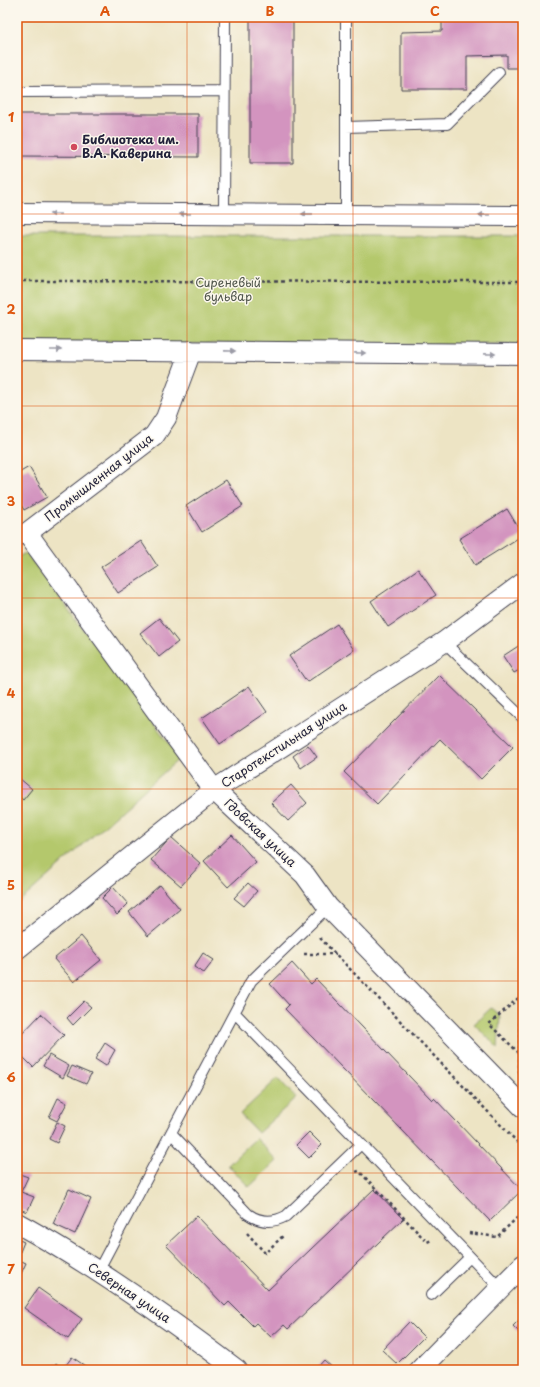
<svg xmlns="http://www.w3.org/2000/svg" width="540" height="1387" font-family="'Playpen Sans',sans-serif">
<style>
.green{fill:#b4c86c;stroke:#6b7554}
.building{fill:#d394bf}
.lines{fill:none;stroke-linecap:round;stroke-linejoin:round}
.service-casing{stroke:#403f50;stroke-width:12}
.minor-casing{stroke:#403f50;stroke-width:22}
.path{stroke:#403f50;stroke-width:2.5;stroke-dasharray:3 3;stroke-linecap:butt}
.service{stroke:#fff;stroke-width:10}
.minor{stroke:#fff;stroke-width:20}
.oneway{fill:#9c9ca7}
.grid{fill:none;stroke:#de560e;stroke-width:1;stroke-opacity:0.55}
.poi-dot{fill:#d1495b;stroke:#fbf7ec;stroke-width:1.5}
.labels{text-anchor:middle;stroke-width:3;stroke-linejoin:round;paint-order:stroke}
.poi-label{font-size:12px;font-weight:bold;fill:#22223b;stroke:#fbf7ec;text-anchor:start}
.park-label{font-size:12px;fill:#4e544a;stroke:#fbf7ec}
.street-label{font-size:12px;fill:#22223b;stroke:#fbf7ec}
.neatline{fill:none;stroke:#de560e;stroke-width:1.5}
.grid-label{font-size:13px;text-anchor:middle;font-weight:bold;fill:#de560e}
</style>
<rect width="100%" height="100%" fill="#fbf7ec"/>
<filter id="ink" filterUnits="userSpaceOnUse"><feTurbulence type="fractalNoise" baseFrequency=".025" numOctaves="2"/><feDisplacementMap in="SourceGraphic" scale="8" xChannelSelector="R" yChannelSelector="G"/><feConvolveMatrix kernelMatrix="1 2 1 2 8 2 1 2 1" color-interpolation-filters="sRGB"/></filter>
<filter id="wash" filterUnits="userSpaceOnUse"><feTurbulence type="fractalNoise" baseFrequency=".012" numOctaves="4" result="noise"/><feDisplacementMap in="SourceGraphic" scale="16" xChannelSelector="R" yChannelSelector="G"/><feGaussianBlur stdDeviation="0.9" result="paint"/><feColorMatrix in="noise" values="0 0 0 0 0 0 0 0 0 0 0 0 0 0 0 0 0 1.4 0 .05"/><feComposite in="paint" operator="in"/></filter>
<g filter="url(#wash)">
<rect width="100%" height="100%" fill="#ede4c4"/>
<path class="green" d="M 17,236 L 523,236 L 523,345 L 17,343 Z
M 26,553 L 180,758 L 17,904 L 17,557 Z
M 491,1008 L 500,1016 L 498,1048 L 474,1024 Z
M 278,1078 L 296,1098 L 258,1133 L 240,1114 Z
M 256,1138 L 277,1161 L 249,1187 L 228,1165 Z"/>
<g id="blocks">
<path class="building" d="M 250,17 L 293,17 L 293,163 L 250,163 Z
M 442,17 L 523,17 L 523,68 L 507,68 L 507,55 L 467,56 L 467,89 L 401,89 L 401,32 L 442,31 Z
M 17,114 L 198,114 L 198,157 L 17,156 Z
M 29,467 L 47,497 L 24,510 L 17,498 L 17,474 Z
M 226,480 L 243,506 L 202,532 L 186,506 Z
M 507,509 L 523,535 L 475,565 L 459,539 Z
M 141,541 L 158,567 L 118,593 L 101,567 Z
M 418,569 L 436,595 L 388,627 L 371,601 Z
M 159,618 L 178,642 L 159,657 L 140,633 Z
M 337,624 L 354,650 L 307,682 L 289,656 Z
M 523,643 L 523,668 L 514,673 L 503,656 Z
M 439,675 L 513,747 L 481,779 L 440,739 L 377,804 L 344,772 Z
M 249,686 L 267,712 L 220,744 L 202,718 Z
M 308,745 L 317,757 L 301,768 L 293,756 Z
M 19,778 L 32,789 L 23,800 L 17,795 L 17,781 Z
M 291,785 L 307,803 L 288,821 L 271,803 Z
M 232,835 L 256,862 L 228,887 L 204,861 Z
M 171,837 L 201,864 L 181,886 L 151,860 Z
M 248,883 L 257,891 L 244,906 L 234,898 Z
M 160,885 L 180,909 L 148,936 L 129,912 Z
M 113,887 L 128,904 L 117,915 L 102,898 Z
M 81,936 L 101,960 L 74,982 L 54,959 Z
M 203,953 L 214,960 L 204,973 L 194,967 Z
M 292,963 L 311,984 L 316,979 L 432,1100 L 434,1098 L 522,1190 L 490,1221 L 285,1009 L 289,1005 L 270,984 Z
M 84,1001 L 91,1007 L 73,1025 L 67,1018 Z
M 41,1014 L 64,1035 L 33,1067 L 17,1051 L 17,1039 Z
M 105,1043 L 115,1050 L 106,1066 L 95,1059 Z
M 49,1055 L 69,1066 L 63,1078 L 43,1066 Z
M 72,1066 L 91,1074 L 86,1084 L 67,1076 Z
M 58,1098 L 67,1103 L 57,1121 L 49,1117 Z
M 57,1122 L 65,1126 L 57,1143 L 49,1139 Z
M 309,1132 L 322,1145 L 309,1158 L 296,1145 Z
M 17,1173 L 28,1177 L 21,1192 L 34,1197 L 27,1212 L 17,1208 Z
M 69,1189 L 91,1199 L 75,1234 L 53,1224 Z
M 374,1189 L 403,1219 L 288,1329 L 284,1325 L 271,1337 L 256,1323 L 253,1326 L 229,1302 L 225,1306 L 166,1245 L 197,1216 L 268,1290 Z
M 17,1239 L 24,1242 L 17,1259 Z
M 17,1259 L 26,1263 L 17,1282 Z
M 38,1288 L 82,1319 L 68,1339 L 24,1308 Z
M 523,1316 L 523,1336 L 513,1326 Z
M 409,1322 L 424,1337 L 397,1364 L 382,1350 Z
M 72,1357 L 91,1370 L 51,1370 L 56,1363 L 63,1369 Z
M 324,1360 L 335,1370 L 315,1370 Z"/>
</g>
</g>
<g filter="url(#ink)">
<use href="#blocks" fill-opacity="0" stroke="#403f50" stroke-width="1"/>
<g class="lines">
<defs>
<path id="service" d="M 346,17 L 346,215
M 17,92 L 224,91
M 346,127 L 447,124 L 499,72
M 224,214 L 225,17
M 444,642 L 523,718
M 235,1013 L 500,1288
M 171,1133 L 248,1214 C 261,1223 273,1223 286,1216 L 361,1144
M 98,1271 L 251,981 L 328,907
M 431,1295 L 470,1257"/>
<path id="minor" d="M 17,213 L 523,216
M 17,350 L 523,354
M 191,351 L 166,418 L 154,436 L 27,533 L 214,790 L 305,875 L 328,907 L 523,1107
M 17,949 L 214,790 L 444,642 L 523,583
M 17,1223 C 94,1265 167,1317 237,1370
M 420,1370 L 523,1265"/>
</defs>
<use href="#service" class="service-casing"/>
<use href="#minor" class="minor-casing"/>
<path class="path" d="M 17,281 L 523,282
M 320,938 L 523,1148
M 304,954 L 336,954
M 519,1053 L 489,1024 L 523,994
M 520,1073 L 519,1071 L 520,996
M 356,1172 L 359,1171 L 427,1242 L 432,1240
M 247,1233 L 265,1253 L 284,1235
M 469,1233 L 497,1237 L 523,1212"/>
<use href="#service" class="service"/>
<use href="#minor" class="minor"/>
</g>
<defs><path id="oneway-solid" d="M-6-.8H1V-3.2L6.5 0L1 3.2V.8H-6Z"/></defs>
<g class="oneway">
<use href="#oneway-solid" transform="translate(55 214) rotate(-180)"/>
<use href="#oneway-solid" transform="translate(185 214) rotate(-180)"/>
<use href="#oneway-solid" transform="translate(307 214) rotate(-180)"/>
<use href="#oneway-solid" transform="translate(484 215) rotate(-180)"/>
<use href="#oneway-solid" transform="translate(56 350)"/>
<use href="#oneway-solid" transform="translate(230 351) rotate(1)"/>
<use href="#oneway-solid" transform="translate(360 353) rotate(1)"/>
<use href="#oneway-solid" transform="translate(490 354) rotate(1)"/>
</g>
</g>
<path class="grid" d="M 187,17 L 187,1370M 353,17 L 353,1370M 17,214 L 523,214M 17,406 L 523,406M 17,598 L 523,598M 17,789 L 523,789M 17,981 L 523,981M 17,1173 L 523,1173"/>
<circle class="poi-dot" cx="74" cy="147" r="4"/>
<g class="labels">
<g class="poi-label">
<text x="82" y="144">Библиотека им.<tspan x="82" dy="14">В.А. Каверина</tspan></text>
</g>
<g class="park-label">
<text x="228" y="287">Сиреневый<tspan x="228" dy="14">бульвар</tspan></text>
</g>
<g class="street-label">
<text transform="translate(99 478) rotate(-38)" y="4">Промышленная улица</text>
<text transform="translate(284 745) rotate(-33)" y="4">Старотекстильная улица</text>
<text transform="translate(260 833) rotate(43)" y="4">Гдовская улица</text>
<text transform="translate(129 1293) rotate(34)" y="4">Северная улица</text>
</g>
</g>
<rect width="540" height="1387" fill="none" stroke="#fbf7ec" stroke-width="44"/>
<rect x="22" y="22" width="496" height="1343" class="neatline"/>
<g class="grid-label">
<text x="105" y="16">A</text>
<text x="270" y="16">B</text>
<text x="435" y="16">C</text>
<text x="11" y="122">1</text>
<text x="11" y="314">2</text>
<text x="11" y="506">3</text>
<text x="11" y="698">4</text>
<text x="11" y="890">5</text>
<text x="11" y="1082">6</text>
<text x="11" y="1274">7</text>
</g>
</svg>
